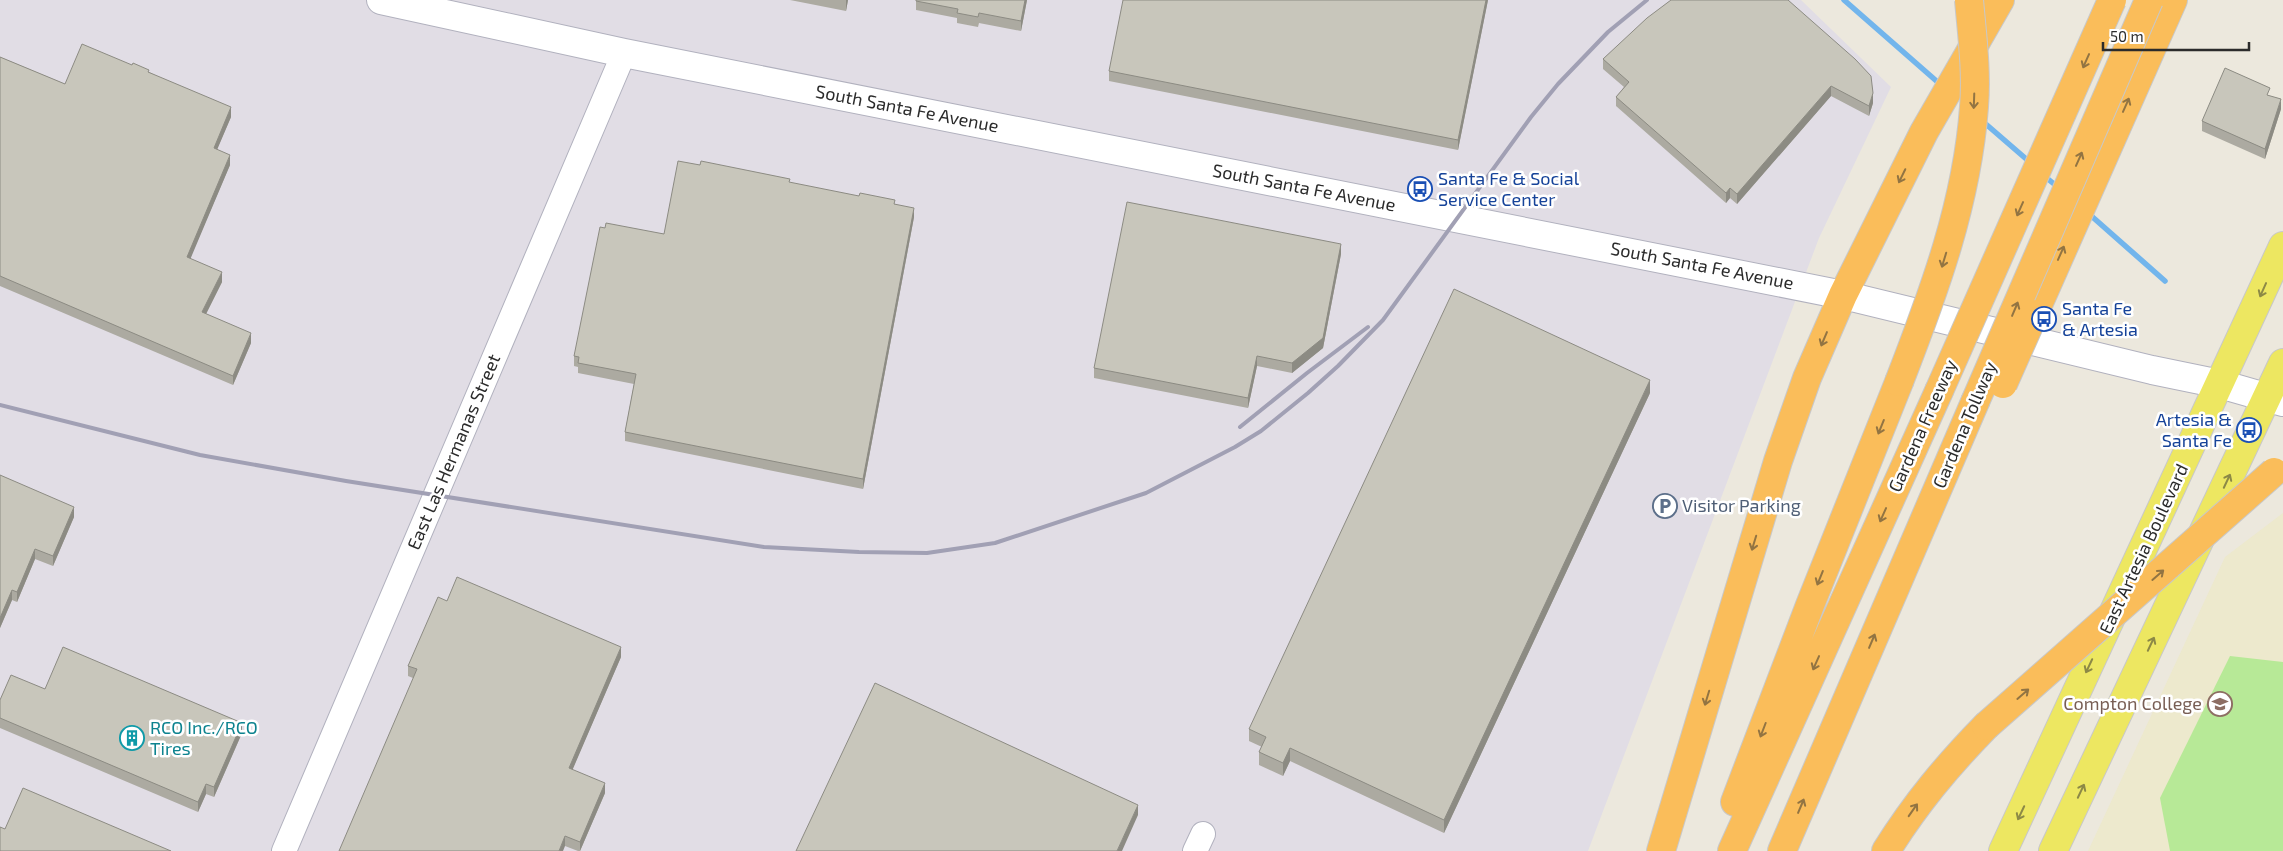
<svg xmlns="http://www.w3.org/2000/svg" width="2283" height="851" font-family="'Exo 2',sans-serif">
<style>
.industrial{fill:#e1dde5}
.education{fill:#ede9cd}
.pitch{fill:#b7e997}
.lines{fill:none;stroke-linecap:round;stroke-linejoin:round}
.stream{stroke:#72b5ec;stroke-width:5.5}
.minor-casing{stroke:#b1b1be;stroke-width:26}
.secondary-casing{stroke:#b1b1be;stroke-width:30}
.primary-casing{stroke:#c8c8c8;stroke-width:30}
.motorway-casing{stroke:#c8c8c8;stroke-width:30}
.minor{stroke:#fff;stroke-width:24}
.secondary{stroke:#fff;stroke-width:28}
.primary{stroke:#ede761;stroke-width:28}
.motorway{stroke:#fabd5a;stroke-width:28}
.rail{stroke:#a1a0b4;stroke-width:4}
.motorway-bridge-casing{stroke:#c8c8c8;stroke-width:30;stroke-linecap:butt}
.motorway-bridge{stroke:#fabd5a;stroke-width:28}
.wall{fill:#acaaa1}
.shaded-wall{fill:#8c8b83}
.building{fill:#c8c6bb;stroke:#8c8b83}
.oneway{stroke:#927442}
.oneway2{stroke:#8c8946}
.labels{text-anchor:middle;stroke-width:5;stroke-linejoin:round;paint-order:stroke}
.street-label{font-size:18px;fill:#2b2b2b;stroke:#fff}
.transit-label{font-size:18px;fill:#164399;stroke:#fff;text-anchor:start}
.service-label{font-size:18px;fill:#4e5e75;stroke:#fff;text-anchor:start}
.education-label{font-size:18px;fill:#785e54;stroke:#fff;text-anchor:end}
.culture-label{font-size:18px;fill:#0d838f;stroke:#fff;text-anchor:start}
</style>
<rect width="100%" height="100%" fill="#ece8dd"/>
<path class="industrial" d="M 0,0 L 1801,0 L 1891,87 L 1819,238 L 1588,851 L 0,851 Z"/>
<path class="education" d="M 2283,513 L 2283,851 L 2088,851 L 2225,557 Z"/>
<path class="pitch" d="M 2230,656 L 2283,662 L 2283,851 L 2170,851 L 2160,798 Z"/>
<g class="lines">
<path class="stream" d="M 1844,0 L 1941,85
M 1980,119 L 2032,164
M 2042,174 L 2060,189
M 2088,213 L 2165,281"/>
<defs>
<path id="minor" d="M 284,851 L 624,53
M 1195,851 L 1203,834"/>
<path id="secondary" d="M 381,0 L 624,53 L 1843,295 L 2152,370 L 2220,384 L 2283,402"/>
<path id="primary" d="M 2003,851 L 2283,246
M 2053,851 L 2283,363"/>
<path id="motorway" d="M 2034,314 L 2173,0
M 1735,802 L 1810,605 L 1899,382
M 1661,851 L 1778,461 L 1807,378 L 1843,295 L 1924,132 L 2000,0
M 1732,851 L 1939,391
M 1782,851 L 1975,402
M 1886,851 C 1916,803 1947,766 1986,726"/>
</defs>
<use href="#minor" class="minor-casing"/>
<use href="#secondary" class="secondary-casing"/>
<use href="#primary" class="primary-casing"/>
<use href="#motorway" class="motorway-casing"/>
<use href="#minor" class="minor"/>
<use href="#secondary" class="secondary"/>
<use href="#primary" class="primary"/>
<use href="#motorway" class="motorway"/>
<path class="rail" d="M 0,405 L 200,455 L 346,481 L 764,547 L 859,552 L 927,553 L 995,543 L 1146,493 L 1235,447 L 1261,431 L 1308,393 L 1338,366 L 1383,320 L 1531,117 L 1558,84 L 1608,32 L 1647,0
M 1240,427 L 1307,373 L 1368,327"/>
<defs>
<path id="motorway-bridge" d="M 1899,382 C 1934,292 1967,203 1974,107 C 1977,71 1972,35 1969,0
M 2003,384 L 2034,314
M 1939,391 L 2112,0
M 1975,402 L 2149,0
M 1986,726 L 2274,472"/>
</defs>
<use href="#motorway-bridge" class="motorway-bridge-casing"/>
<use href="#motorway-bridge" class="motorway-bridge"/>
</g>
<path class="wall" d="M 790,0 L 848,0 L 846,11 Z
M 916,0 L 1027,0 L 1021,31 L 979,23 L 978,27 L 957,23 L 957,18 L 916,10 Z
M 1488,0 L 1458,150 L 1109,81 L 1109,71 Z
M 1671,0 L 1873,103 L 1869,116 L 1831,96 L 1737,204 L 1730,198 L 1726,203 L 1616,106 L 1616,97 L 1624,87 L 1603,69 L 1603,59 Z
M 0,57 L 65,84 L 149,72 L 231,117 L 217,149 L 230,165 L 190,258 L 222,282 L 206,314 L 251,343 L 233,385 L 0,286 Z
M 2270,96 L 2281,109 L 2265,159 L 2202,131 L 2202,121 Z
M 790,183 L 895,204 L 914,217 L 863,489 L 625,441 L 625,432 L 634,384 L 578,373 L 578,367 L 574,366 L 574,356 L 605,228 L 664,234 Z
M 1341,254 L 1323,348 L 1292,373 L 1257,366 L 1248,408 L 1094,378 L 1094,368 Z
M 1650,393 L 1444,833 L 1290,761 L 1283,776 L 1259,765 L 1259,752 L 1262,747 L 1249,741 L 1249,729 Z
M 0,475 L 74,517 L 53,566 L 35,559 L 17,602 L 12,600 L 0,628 Z
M 447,601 L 621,657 L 572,770 L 605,793 L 580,851 L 578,851 L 565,846 L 413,678 L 408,676 L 408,666 Z
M 45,689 L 242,733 L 214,797 L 206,794 L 198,812 L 0,728 L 0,700 Z"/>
<path class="shaded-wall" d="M 846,0 L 848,0 L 846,11 Z
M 1025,0 L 1027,0 L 1021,31 L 1021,21 Z
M 1486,0 L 1488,0 L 1458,150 L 1458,140 Z
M 1831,86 L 1831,96 L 1737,204 L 1737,194 Z
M 1873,93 L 1873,103 L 1869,116 L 1869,106 Z
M 2281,99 L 2281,109 L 2265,159 L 2265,149 Z
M 231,107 L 231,117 L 214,157 L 214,148 Z
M 230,155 L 230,165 L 187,267 L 187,257 Z
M 1730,188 L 1730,198 L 1726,203 L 1726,193 Z
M 914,208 L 914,217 L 863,489 L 863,479 Z
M 1341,244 L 1341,254 L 1323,348 L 1292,373 L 1292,363 Z
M 222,272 L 222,282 L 202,322 L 202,312 Z
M 251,333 L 251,343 L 233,385 L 233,376 Z
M 1257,356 L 1257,366 L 1248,408 L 1248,398 Z
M 1650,380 L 1650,393 L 1444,833 L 1444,820 Z
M 74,507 L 74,517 L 53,566 L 53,556 Z
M 35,549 L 35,559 L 17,602 L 17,592 Z
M 12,590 L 12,600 L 0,628 L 0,618 Z
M 621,647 L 621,657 L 569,778 L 569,768 Z
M 242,723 L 242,733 L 214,797 L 214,787 Z
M 1290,748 L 1290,761 L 1283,776 L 1283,763 Z
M 605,783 L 605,793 L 580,851 L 580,842 Z
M 206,784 L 206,794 L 198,812 L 198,802 Z
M 1138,805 L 1138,815 L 1122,851 L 1117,851 Z
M 565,836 L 565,846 L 563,851 L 559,851 Z"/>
<path class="building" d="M 916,0 L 1025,0 L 1021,21 L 979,13 L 978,17 L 957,13 L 958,9 L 916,1 Z
M 1123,0 L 1486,0 L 1458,140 L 1109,71 Z
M 1671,0 L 1788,0 L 1855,59 L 1871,76 L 1873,93 L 1869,106 L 1831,86 L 1737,194 L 1730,188 L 1726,193 L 1616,97 L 1629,82 L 1603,59 L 1647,18 Z
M 82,44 L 132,65 L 133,63 L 149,70 L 148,72 L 231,107 L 214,148 L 230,155 L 187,257 L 222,272 L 202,312 L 251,333 L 233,376 L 0,276 L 0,57 L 65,84 Z
M 2225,68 L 2270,88 L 2267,95 L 2281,99 L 2265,149 L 2202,121 Z
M 678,161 L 700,165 L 701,161 L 790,179 L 789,182 L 859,196 L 860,193 L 895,200 L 894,204 L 914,208 L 863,479 L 625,432 L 636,374 L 578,363 L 579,357 L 574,356 L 600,227 L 605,228 L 606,223 L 664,234 Z
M 1127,202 L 1341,244 L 1323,338 L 1292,363 L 1257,356 L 1248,398 L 1094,368 Z
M 1454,289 L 1650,380 L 1444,820 L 1290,748 L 1283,763 L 1259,752 L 1266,737 L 1249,729 Z
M 0,475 L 74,507 L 53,556 L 35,549 L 17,592 L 12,590 L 0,618 Z
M 457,577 L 621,647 L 569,768 L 605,783 L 580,842 L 565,836 L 559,851 L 339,851 L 417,669 L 408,666 L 438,597 L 447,601 Z
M 63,647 L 242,723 L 214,787 L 206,784 L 198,802 L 0,718 L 0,700 L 11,675 L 45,689 Z
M 875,683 L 1138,805 L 1117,851 L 796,851 Z
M 23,788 L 171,851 L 0,851 L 0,827 L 5,829 Z"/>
<defs><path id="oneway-shaft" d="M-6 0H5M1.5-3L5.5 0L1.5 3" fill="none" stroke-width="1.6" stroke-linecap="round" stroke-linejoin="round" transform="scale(1.25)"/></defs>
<g class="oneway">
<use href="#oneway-shaft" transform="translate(2086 61) rotate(114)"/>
<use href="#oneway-shaft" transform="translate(1974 101) rotate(92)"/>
<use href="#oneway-shaft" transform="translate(2126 105) rotate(-66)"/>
<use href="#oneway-shaft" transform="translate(2079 159) rotate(-66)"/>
<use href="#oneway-shaft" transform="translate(1902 176) rotate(116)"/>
<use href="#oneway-shaft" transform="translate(2020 209) rotate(114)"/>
<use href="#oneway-shaft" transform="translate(2061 253) rotate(-66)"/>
<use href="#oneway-shaft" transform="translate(1944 260) rotate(107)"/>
<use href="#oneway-shaft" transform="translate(2015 309) rotate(-67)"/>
<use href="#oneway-shaft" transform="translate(1824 339) rotate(113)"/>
<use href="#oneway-shaft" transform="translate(1881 427) rotate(112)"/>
<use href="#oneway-shaft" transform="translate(1883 515) rotate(114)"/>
<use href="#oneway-shaft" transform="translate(1754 543) rotate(107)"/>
<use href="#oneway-shaft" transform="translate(2158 575) rotate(-41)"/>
<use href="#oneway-shaft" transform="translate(1820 578) rotate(112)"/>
<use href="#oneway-shaft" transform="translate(1872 641) rotate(-67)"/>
<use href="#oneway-shaft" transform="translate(1816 663) rotate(114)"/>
<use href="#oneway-shaft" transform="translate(2023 694) rotate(-41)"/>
<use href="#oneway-shaft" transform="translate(1707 698) rotate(107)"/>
<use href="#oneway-shaft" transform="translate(1763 730) rotate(111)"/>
<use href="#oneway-shaft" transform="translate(1801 806) rotate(-67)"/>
<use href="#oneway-shaft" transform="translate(1913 810) rotate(-55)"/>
</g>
<g class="oneway2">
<use href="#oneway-shaft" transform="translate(2263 290) rotate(114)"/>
<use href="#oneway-shaft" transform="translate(2227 481) rotate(-65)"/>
<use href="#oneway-shaft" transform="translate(2151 644) rotate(-65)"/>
<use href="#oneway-shaft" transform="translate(2089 666) rotate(115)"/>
<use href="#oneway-shaft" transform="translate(2081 791) rotate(-65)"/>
<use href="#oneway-shaft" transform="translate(2021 813) rotate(115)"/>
</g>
<defs>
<symbol id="bus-ring" viewBox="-11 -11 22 22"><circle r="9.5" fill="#fff" stroke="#1a4fb4" stroke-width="1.5"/><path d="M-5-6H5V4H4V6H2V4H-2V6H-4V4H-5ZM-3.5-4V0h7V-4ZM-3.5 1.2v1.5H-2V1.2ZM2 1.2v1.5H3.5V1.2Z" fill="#1a4fb4"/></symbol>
<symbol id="parking-ring" viewBox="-11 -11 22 22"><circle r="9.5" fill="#fff" stroke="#5c6f8a" stroke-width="1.5"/><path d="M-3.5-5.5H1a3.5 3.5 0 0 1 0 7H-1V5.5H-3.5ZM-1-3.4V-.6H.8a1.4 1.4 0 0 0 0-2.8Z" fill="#5c6f8a"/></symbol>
<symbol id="university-ring" viewBox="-11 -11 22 22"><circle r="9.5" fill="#fff" stroke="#8d6e63" stroke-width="1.5"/><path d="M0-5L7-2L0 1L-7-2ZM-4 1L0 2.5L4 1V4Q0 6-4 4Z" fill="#8d6e63"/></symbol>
<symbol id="building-ring" viewBox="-11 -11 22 22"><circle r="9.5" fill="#fff" stroke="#0f9aa8" stroke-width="1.5"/><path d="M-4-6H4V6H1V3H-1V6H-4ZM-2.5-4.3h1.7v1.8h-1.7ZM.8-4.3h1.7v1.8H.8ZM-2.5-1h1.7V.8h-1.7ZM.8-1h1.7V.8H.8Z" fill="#0f9aa8"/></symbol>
</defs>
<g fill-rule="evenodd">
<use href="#bus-ring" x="1406" y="175" width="28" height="28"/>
<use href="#bus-ring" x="2030" y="305" width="28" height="28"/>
<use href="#bus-ring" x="2235" y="416" width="28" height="28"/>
<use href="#parking-ring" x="1651" y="492" width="28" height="28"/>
<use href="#university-ring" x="2206" y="690" width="28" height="28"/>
<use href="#building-ring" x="118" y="724" width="28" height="28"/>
</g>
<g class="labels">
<g class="street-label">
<text transform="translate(907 109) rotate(11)" y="6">South Santa Fe Avenue</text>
<text transform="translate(1304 188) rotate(11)" y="6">South Santa Fe Avenue</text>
<text transform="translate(1702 266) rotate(11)" y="6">South Santa Fe Avenue</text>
<text transform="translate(1965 425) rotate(-67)" y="6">Gardena Tollway</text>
<text transform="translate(1923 426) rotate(-66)" y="6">Gardena Freeway</text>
<text transform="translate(454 452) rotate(-67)" y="6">East Las Hermanas Street</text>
<text transform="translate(2144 549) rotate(-65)" y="6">East Artesia Boulevard</text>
</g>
<g class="transit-label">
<text x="1438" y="185">Santa Fe &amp; Social<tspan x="1438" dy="21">Service Center</tspan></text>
<text x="2062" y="315">Santa Fe<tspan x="2062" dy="21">&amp; Artesia</tspan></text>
<text x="2232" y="426" text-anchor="end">Artesia &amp;<tspan x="2232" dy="21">Santa Fe</tspan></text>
</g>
<g class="service-label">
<text x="1682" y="512">Visitor Parking</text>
</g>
<g class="education-label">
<text x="2202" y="710">Compton College</text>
</g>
<g class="culture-label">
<text x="150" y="734">RCO Inc./RCO<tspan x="150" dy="21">Tires</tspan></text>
</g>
</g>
<path d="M2103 42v8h146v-8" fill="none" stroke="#2b2b2b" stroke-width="2.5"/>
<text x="2110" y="42" font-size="15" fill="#2b2b2b" stroke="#ffffff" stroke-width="4" paint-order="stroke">50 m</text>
</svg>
